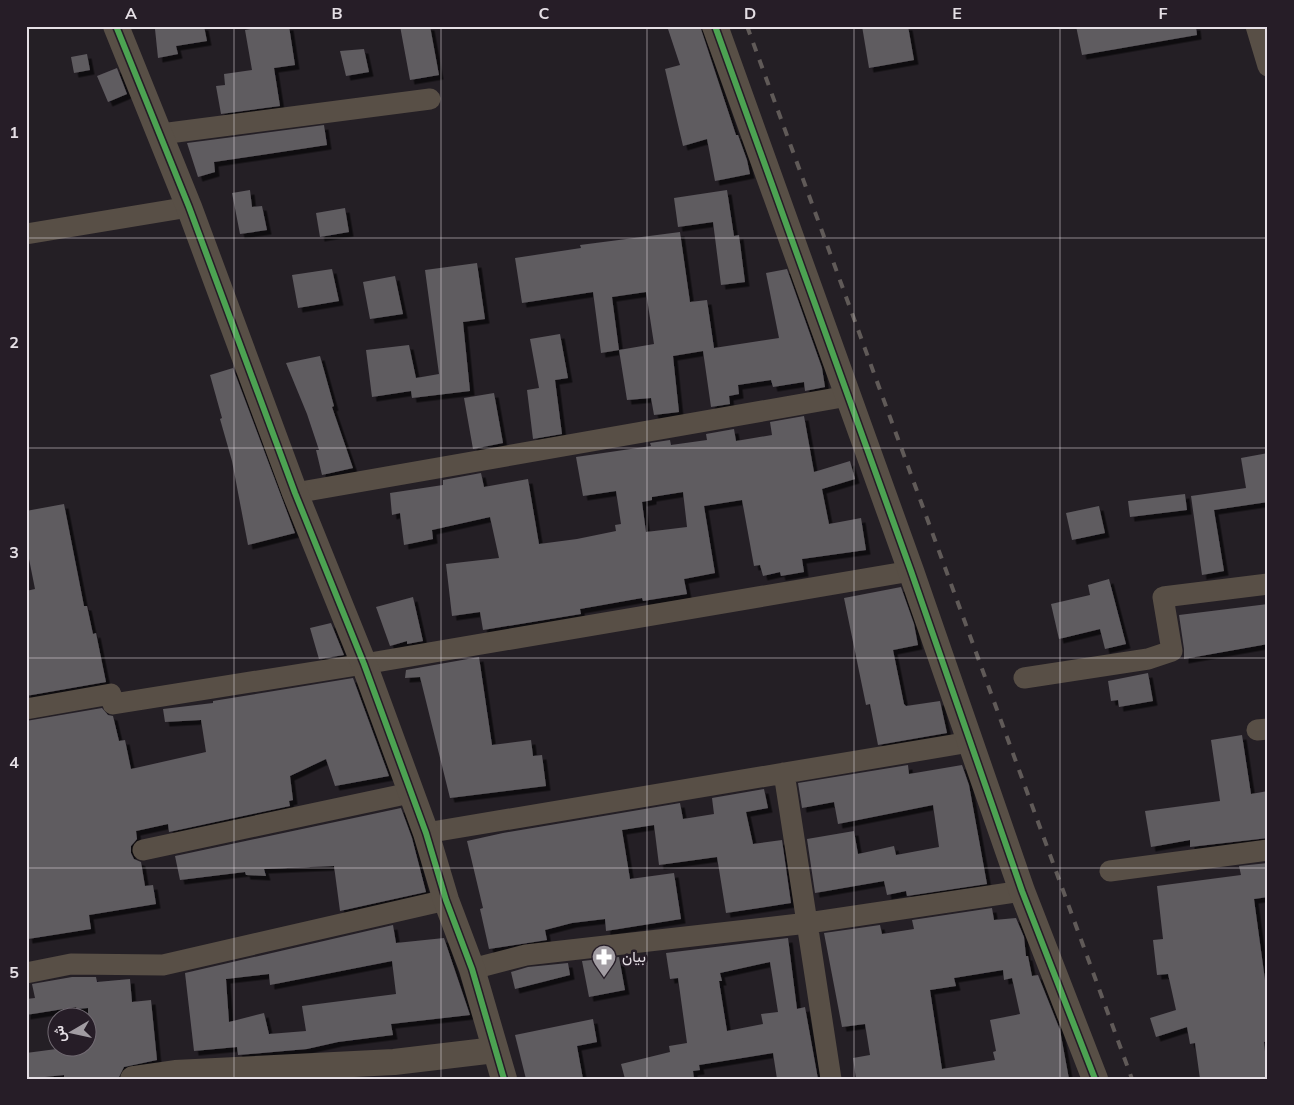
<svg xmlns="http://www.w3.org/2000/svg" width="1294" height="1105" font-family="Mulish,Vazirmatn,sans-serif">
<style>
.building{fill:#5f5b60;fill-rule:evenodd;filter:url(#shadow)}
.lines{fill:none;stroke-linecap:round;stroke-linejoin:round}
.minor{stroke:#584f46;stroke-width:21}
.tertiary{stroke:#584f46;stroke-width:26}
.rail{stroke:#605a58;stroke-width:4;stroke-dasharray:9 9;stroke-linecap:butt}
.cycleway-casing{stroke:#261d27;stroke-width:9}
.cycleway{stroke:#4ca352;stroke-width:6}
.grid{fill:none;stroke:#e5dfe5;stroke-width:1;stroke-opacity:0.55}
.labels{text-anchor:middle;stroke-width:5;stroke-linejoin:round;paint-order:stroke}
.poi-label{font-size:15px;fill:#e5dfe5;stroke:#261d27;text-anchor:start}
.neatline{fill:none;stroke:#e5dfe5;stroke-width:2}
.grid-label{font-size:16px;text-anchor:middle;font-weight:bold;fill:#e5dfe5}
</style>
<defs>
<filter id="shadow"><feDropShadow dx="4.5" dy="4.5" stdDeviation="0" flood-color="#0009"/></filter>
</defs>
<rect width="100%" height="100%" fill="#241f25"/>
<path class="building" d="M 168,26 L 204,26 L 207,41 L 176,46 L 178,54 L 158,58 L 155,29 Z
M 266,26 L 289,26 L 295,65 L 274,68 L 280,106 L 221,114 L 216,86 L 225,85 L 224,74 L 252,70 L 245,30 Z
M 400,26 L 430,26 L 439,75 L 410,80 Z
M 667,26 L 700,26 L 736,135 L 738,135 L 747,160 L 750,174 L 715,181 L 707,139 L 683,146 L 665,69 L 680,65 Z
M 862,26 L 908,26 L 914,60 L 869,68 Z
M 1076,26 L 1196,26 L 1197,35 L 1082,55 Z
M 364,49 L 369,72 L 346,76 L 340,51 Z
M 87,54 L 90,70 L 74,73 L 71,57 Z
M 117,68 L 127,94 L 108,102 L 97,76 Z
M 324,125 L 327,145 L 214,162 L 215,172 L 198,177 L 187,143 Z
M 250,190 L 252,207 L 262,206 L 267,230 L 240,234 L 232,193 Z
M 727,190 L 734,236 L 739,235 L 745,282 L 721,285 L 713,222 L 678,227 L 674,198 Z
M 345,208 L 349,232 L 320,237 L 316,213 Z
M 680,232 L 690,302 L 707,300 L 714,348 L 779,338 L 766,273 L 787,269 L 822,368 L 825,387 L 805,391 L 804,382 L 773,387 L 771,380 L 738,385 L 739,394 L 729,396 L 730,404 L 711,407 L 703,351 L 673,356 L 679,412 L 654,415 L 651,398 L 627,400 L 619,350 L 601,353 L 593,292 L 522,303 L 515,258 L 581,248 L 580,245 L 611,241 ZM 646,292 L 654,344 L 619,350 L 612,297 Z
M 477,263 L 485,319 L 463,322 L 470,391 L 412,398 L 411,391 L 372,397 L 366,350 L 409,345 L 416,378 L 439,374 L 425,270 Z
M 332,269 L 339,301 L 298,308 L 292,275 Z
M 395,276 L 403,314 L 370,319 L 363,282 Z
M 560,334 L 568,378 L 555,380 L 562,434 L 533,439 L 527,390 L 539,388 L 530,339 Z
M 320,356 L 334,406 L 332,407 L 353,468 L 322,475 L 316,450 L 319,450 L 307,414 L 286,363 Z
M 233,368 L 295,533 L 248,545 L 232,461 L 220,419 L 222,418 L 210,375 Z
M 494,393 L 503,443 L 473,449 L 464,398 Z
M 804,416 L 814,472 L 850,461 L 855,479 L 822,489 L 829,524 L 861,518 L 866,550 L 802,559 L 804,572 L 781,576 L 780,572 L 763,576 L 760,565 L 754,566 L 742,500 L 704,506 L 715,573 L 684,579 L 687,594 L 643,601 L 642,598 L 580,609 L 581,614 L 483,630 L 480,612 L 452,616 L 446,564 L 499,558 L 490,517 L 432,530 L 433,539 L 404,545 L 400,513 L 392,515 L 390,493 L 443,485 L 443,480 L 481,473 L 484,487 L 528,479 L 539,544 L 577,539 L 616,531 L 615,525 L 621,524 L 616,491 L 583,496 L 576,457 L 651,446 L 650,443 L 670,440 L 671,445 L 707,440 L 706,434 L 734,429 L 736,441 L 772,435 L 770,422 ZM 683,492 L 687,527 L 646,532 L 642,502 L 652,500 L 652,497 Z
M 1268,453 L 1268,502 L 1214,510 L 1224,571 L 1202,575 L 1191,496 L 1246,488 L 1241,458 Z
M 1185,494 L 1187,510 L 1130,517 L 1128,501 Z
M 64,504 L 84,606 L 87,606 L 93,634 L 96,633 L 106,682 L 26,696 L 26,591 L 35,589 L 28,554 L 26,554 L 26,511 Z
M 1099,506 L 1105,533 L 1072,540 L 1066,513 Z
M 1109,579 L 1126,644 L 1105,649 L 1100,629 L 1059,639 L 1051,604 L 1090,595 L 1088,585 Z
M 901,587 L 914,624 L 918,645 L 893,650 L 904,704 L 906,706 L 940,701 L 947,733 L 878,745 L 870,704 L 866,705 L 844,598 Z
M 413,597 L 423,641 L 407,644 L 407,641 L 390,646 L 376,607 Z
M 1268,604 L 1268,644 L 1184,659 L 1184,649 L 1179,615 Z
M 331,623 L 344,655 L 319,659 L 310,628 Z
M 479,657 L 492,745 L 531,740 L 533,756 L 542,755 L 546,786 L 450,798 L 420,677 L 405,678 L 406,670 Z
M 1148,673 L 1153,701 L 1119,707 L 1118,700 L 1111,701 L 1108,681 Z
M 353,678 L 389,776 L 335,786 L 326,759 L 290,776 L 293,800 L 289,801 L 290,806 L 169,832 L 168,824 L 136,831 L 137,839 L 131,846 L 131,853 L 134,859 L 141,862 L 145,886 L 153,885 L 156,904 L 89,915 L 91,929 L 28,939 L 26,925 L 26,721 L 102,708 L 108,715 L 113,716 L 119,741 L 125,740 L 131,769 L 206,752 L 201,720 L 165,722 L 163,709 L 213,703 L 213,701 Z
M 1242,735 L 1251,794 L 1268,791 L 1268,838 L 1190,847 L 1190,840 L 1151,847 L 1145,811 L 1220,801 L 1211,740 Z
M 908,765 L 909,774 L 962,765 L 969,785 L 987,884 L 907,896 L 906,891 L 887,895 L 884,881 L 815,893 L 807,839 L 854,831 L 858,854 L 894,846 L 896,855 L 939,847 L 933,805 L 838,824 L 834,802 L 802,808 L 798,783 Z
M 764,789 L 768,808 L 746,812 L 753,844 L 782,840 L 791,903 L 726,913 L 717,857 L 659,865 L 654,825 L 622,830 L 630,879 L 674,873 L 681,919 L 606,931 L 605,919 L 572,923 L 545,930 L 547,940 L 489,949 L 480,909 L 483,908 L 467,841 L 503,833 L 680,803 L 683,819 L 714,814 L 712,798 Z
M 401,808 L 412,838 L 426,892 L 340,911 L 334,866 L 264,869 L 266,876 L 246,875 L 245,872 L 180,880 L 175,856 Z
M 1268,863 L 1268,897 L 1254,899 L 1265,980 L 1268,980 L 1268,1041 L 1264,1042 L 1268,1079 L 1200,1079 L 1195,1043 L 1190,1044 L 1187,1027 L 1156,1037 L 1150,1018 L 1176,1010 L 1168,974 L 1157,975 L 1153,940 L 1163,939 L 1157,886 L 1241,875 L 1239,866 Z
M 992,908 L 994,920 L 1016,918 L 1024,937 L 1026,956 L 1028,956 L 1032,976 L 1038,975 L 1060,1030 L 1069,1079 L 856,1079 L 853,1058 L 870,1055 L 865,1024 L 842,1027 L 824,933 L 880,925 L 882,934 L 914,929 L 912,920 ZM 1003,970 L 1004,980 L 1012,978 L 1020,1014 L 990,1020 L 996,1051 L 993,1052 L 995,1060 L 942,1069 L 930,990 L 956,986 L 954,978 Z
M 393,925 L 396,943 L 444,938 L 470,1015 L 391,1024 L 393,1035 L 338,1042 L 307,1049 L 238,1055 L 237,1047 L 194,1051 L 185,973 ZM 392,961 L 396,994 L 302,1006 L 306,1031 L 269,1034 L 264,1013 L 229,1022 L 226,979 L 269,974 L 270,985 Z
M 788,938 L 797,1009 L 805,1007 L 818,1079 L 777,1079 L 773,1053 L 699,1065 L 700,1070 L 693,1071 L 694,1079 L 625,1079 L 621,1064 L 670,1052 L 669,1046 L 687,1043 L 678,978 L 670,979 L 666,953 ZM 770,962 L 778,1012 L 761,1014 L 763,1024 L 727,1031 L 719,981 L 722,981 L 720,973 Z
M 619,957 L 625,990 L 589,997 L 582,961 Z
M 568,963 L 570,975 L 515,989 L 511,972 L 528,967 Z
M 72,977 L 96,977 L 97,982 L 130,979 L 132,1002 L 151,1000 L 157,1060 L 124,1067 L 118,1079 L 64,1079 L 64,1075 L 26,1079 L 26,1053 L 64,1048 L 88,1048 L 88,1008 L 77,1009 L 76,1007 L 26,1015 L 26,999 L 35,998 L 32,984 Z
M 593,1019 L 597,1042 L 577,1046 L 583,1079 L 526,1079 L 515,1035 Z"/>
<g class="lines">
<path class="minor" d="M 1256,26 L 1268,66
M 161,134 L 430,99
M 26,234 L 189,207
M 295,493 L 848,396
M 1024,678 L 1148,659 L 1172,651 L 1163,597 L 1268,584
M 113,704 L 364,664 L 911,571
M 26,709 L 111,694
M 1257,730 L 1268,729
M 784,773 L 831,1079
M 426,833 L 970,742
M 143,850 L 410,793
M 1110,871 L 1268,850
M 472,969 L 526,955 L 808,923 L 1022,891
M 26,973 L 71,964 L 163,965 L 446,900"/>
<path class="tertiary" d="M 116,26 L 189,207 L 295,493 L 364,664 L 426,833 L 446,900 L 472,969 L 504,1079
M 715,26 L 911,571 L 1022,891 L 1095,1079
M 133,1079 L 175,1073 L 394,1062 L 495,1050"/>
<path class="rail" d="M 747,26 L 1132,1079"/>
<defs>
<path id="cycleway" d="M 116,26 L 189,207 L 295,493 L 364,664 L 426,833 L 446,900 L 472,969 L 504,1079
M 715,26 L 911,571 L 1022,891 L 1095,1079"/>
</defs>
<use href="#cycleway" class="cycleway-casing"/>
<use href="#cycleway" class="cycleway"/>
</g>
<path class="grid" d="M 234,26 L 234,1079M 441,26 L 441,1079M 647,26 L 647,1079M 854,26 L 854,1079M 1060,26 L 1060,1079M 26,238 L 1268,238M 26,448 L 1268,448M 26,658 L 1268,658M 26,868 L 1268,868"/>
<defs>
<symbol id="pharmacy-pin" viewBox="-11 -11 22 30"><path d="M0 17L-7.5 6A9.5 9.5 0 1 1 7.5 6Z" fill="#a19ca2" stroke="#261d27"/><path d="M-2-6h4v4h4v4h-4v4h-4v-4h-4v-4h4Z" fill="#fff"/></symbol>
</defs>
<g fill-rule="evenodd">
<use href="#pharmacy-pin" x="590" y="943" width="28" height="38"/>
</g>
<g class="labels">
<g class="poi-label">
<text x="622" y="962">بيان</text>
</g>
</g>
<rect width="1294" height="1105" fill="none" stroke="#261d27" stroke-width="55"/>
<g transform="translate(72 1032) rotate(261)"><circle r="24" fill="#261d27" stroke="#726b73"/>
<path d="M0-4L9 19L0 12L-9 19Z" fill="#a19ca2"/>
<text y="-8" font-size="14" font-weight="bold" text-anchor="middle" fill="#e5dfe5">ش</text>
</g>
<rect x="28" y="28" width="1238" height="1050" class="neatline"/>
<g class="grid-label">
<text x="131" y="19">A</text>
<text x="337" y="19">B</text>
<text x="544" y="19">C</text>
<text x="750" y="19">D</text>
<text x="957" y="19">E</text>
<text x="1163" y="19">F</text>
<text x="14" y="138">1</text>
<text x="14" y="348">2</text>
<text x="14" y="558">3</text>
<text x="14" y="768">4</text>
<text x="14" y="978">5</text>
</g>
</svg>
